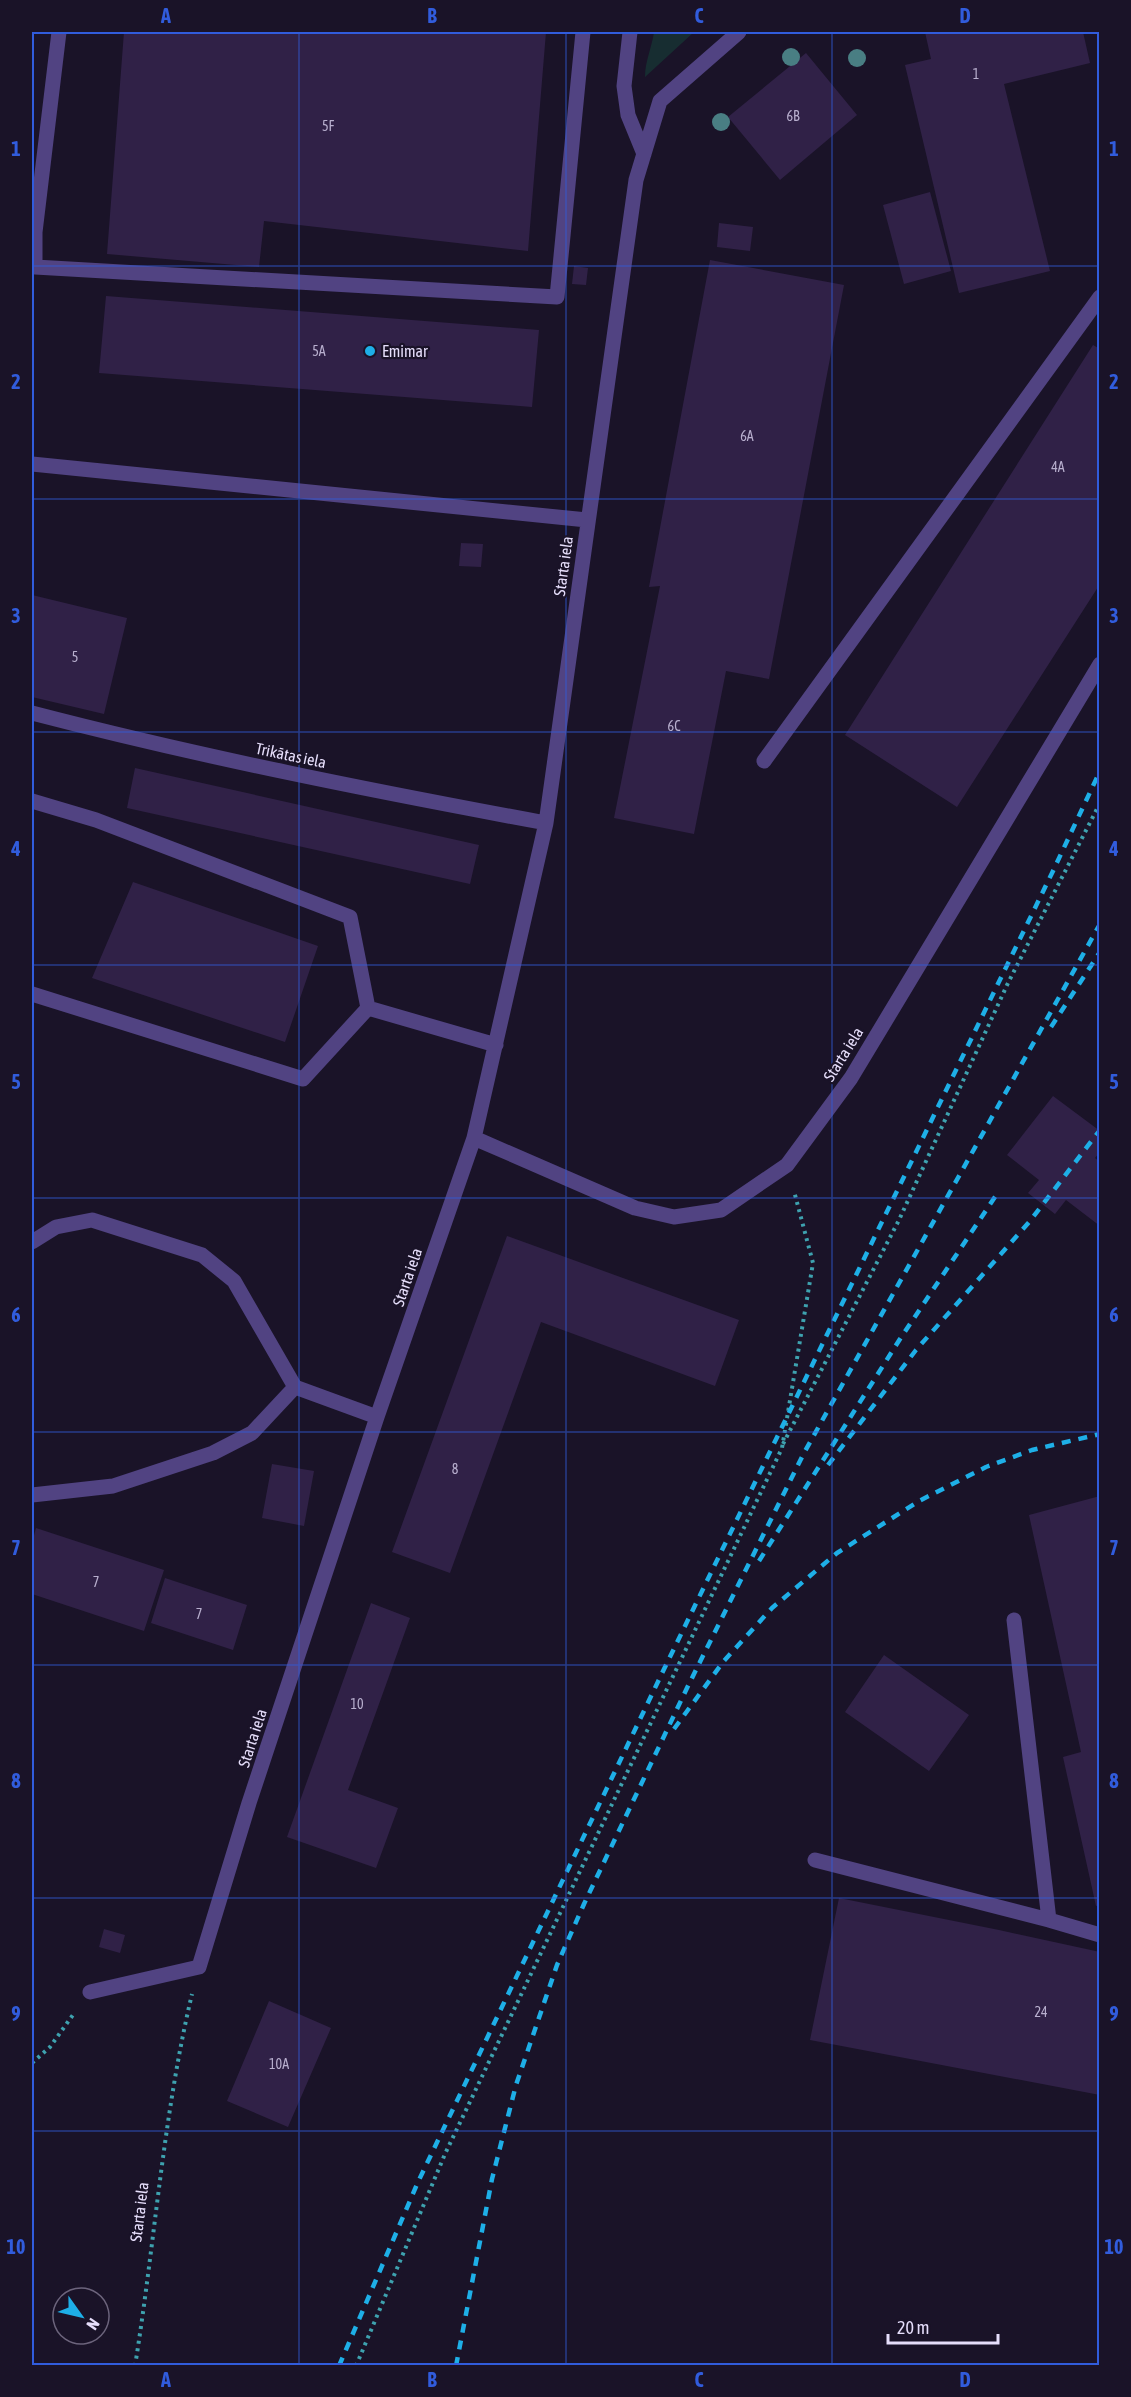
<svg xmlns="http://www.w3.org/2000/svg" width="1131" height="2397" font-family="'Asap Condensed',sans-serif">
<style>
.green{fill:#172d31}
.building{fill:#302147}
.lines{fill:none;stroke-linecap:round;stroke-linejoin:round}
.path{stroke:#3ea2af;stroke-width:4;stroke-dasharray:3 4.5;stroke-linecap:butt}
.minor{stroke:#514382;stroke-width:15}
.rail{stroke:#1eafe7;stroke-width:4.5;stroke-dasharray:9 8;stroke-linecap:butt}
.tree{fill:#497e83}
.grid{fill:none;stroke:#315cdc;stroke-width:1.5;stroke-opacity:0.55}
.poi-dot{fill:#1eafe7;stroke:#1a1328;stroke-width:2}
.labels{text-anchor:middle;stroke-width:4.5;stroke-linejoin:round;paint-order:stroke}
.number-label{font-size:14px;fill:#b8afce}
.poi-label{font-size:16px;fill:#e6defb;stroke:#1a1328;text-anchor:start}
.street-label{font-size:16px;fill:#e6defb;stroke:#1a1328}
.neatline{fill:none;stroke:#315cdc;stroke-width:2}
.grid-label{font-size:20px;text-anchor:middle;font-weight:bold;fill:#315cdc}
</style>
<rect width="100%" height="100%" fill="#1a1328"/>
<path class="green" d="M 654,32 L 694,32 L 645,77 C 645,61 652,47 654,32 Z"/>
<path class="building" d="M 124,32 L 546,32 L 528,251 L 264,221 L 259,267 L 107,254 Z
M 925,32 L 1083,32 L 1090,63 L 1004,84 L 1050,271 L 959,293 L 905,65 L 931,59 Z
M 806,53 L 857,115 L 780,180 L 728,117 Z
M 930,192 L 951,271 L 904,284 L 883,205 Z
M 719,223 L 753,227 L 750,251 L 717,247 Z
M 710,260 L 844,285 L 769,679 L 726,671 L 694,834 L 614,818 L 660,586 L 649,587 Z
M 574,266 L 588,268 L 586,285 L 572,284 Z
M 106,296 L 539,330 L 532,407 L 99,373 Z
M 1093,345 L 1100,349 L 1100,584 L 957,807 L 845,735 Z
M 461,543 L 483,544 L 481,567 L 459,566 Z
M 32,595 L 127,618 L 104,714 L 32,697 Z
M 135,768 L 479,845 L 470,884 L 127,808 Z
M 133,882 L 318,946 L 285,1042 L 92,978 Z
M 1053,1096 L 1100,1131 L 1100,1152 L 1095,1158 L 1100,1162 L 1100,1226 L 1066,1200 L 1055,1214 L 1028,1193 L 1039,1180 L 1007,1155 Z
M 507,1236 L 739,1320 L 715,1386 L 541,1322 L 450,1573 L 392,1552 Z
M 272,1464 L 314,1471 L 304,1526 L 262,1518 Z
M 1100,1496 L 1100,1905 L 1096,1906 L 1063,1757 L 1081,1752 L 1029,1515 Z
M 36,1528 L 164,1570 L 144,1631 L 32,1594 L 32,1543 Z
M 165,1578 L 247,1605 L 233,1650 L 151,1623 Z
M 371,1603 L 410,1618 L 348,1790 L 398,1808 L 376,1868 L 287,1837 Z
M 884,1655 L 969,1715 L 929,1771 L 845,1712 Z
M 839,1898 L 999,1930 L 1100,1952 L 1100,2095 L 810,2040 Z
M 104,1929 L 125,1935 L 120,1953 L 99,1947 Z
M 269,2001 L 331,2028 L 288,2127 L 227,2101 Z"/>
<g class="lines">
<path class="path" d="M 783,1444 L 899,1220 L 1008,983 L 1100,803
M 32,2063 L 50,2047 L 75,2012
M 135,2366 C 155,2242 163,2116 192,1994
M 356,2366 L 445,2154 L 782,1448 L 813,1263 L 794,1191"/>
<path class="minor" d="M 630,32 L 624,86 L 628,115 L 644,154
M 32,231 L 35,232 L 35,267 L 557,297 L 583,32
M 35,232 L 59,32
M 32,464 L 587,520
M 32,713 C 201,757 373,791 546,823
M 764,761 L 1100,297
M 32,801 L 96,820 L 350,917 L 368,1008
M 32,994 L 303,1079 L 368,1008
M 368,1008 L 496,1045
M 474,1138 L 635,1208 L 674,1217 L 721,1210 L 787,1165 L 851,1078 L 1100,664
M 32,1242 L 56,1227 L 92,1220 L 202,1255 L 234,1281 L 295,1387 L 377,1417
M 32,1495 L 113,1486 L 213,1453 L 252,1433 L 295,1387
M 1014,1620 L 1049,1920 L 1100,1935
M 815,1860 L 1049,1920
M 90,1992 L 199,1967 L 249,1803 L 377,1417 L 474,1138 L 546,823 L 636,180 L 660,101 L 739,32"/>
<path class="rail" d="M 1051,1027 L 1100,952
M 828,1465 L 916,1350 L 1030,1221 L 1100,1130
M 759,1561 L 900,1339 L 999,1191
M 674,1729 L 723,1662 L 772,1608 L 837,1553 L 919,1501 L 986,1467 L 1032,1450 L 1100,1434
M 339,2366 L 418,2182 L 666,1665 L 1053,871 L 1100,771
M 456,2366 L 492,2179 L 516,2085 L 557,1965 L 584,1904 L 687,1688 L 804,1453 L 1100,924"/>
</g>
<g class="tree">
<circle cx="791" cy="57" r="9"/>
<circle cx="857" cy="58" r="9"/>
<circle cx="721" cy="122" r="9"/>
</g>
<path class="grid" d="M 299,32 L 299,2366M 566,32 L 566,2366M 832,32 L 832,2366M 32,266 L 1100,266M 32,499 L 1100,499M 32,732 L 1100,732M 32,965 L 1100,965M 32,1198 L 1100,1198M 32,1432 L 1100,1432M 32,1665 L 1100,1665M 32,1898 L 1100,1898M 32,2131 L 1100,2131"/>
<circle class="poi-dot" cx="370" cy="351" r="6"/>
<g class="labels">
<g class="number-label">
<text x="976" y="79">1</text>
<text x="793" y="121">6B</text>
<text x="328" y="131">5F</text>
<text x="319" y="356">5A</text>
<text x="747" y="441">6A</text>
<text x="1058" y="472">4A</text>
<text x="75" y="662">5</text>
<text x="674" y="731">6C</text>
<text x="455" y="1474">8</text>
<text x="96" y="1587">7</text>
<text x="199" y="1619">7</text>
<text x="357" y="1709">10</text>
<text x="1041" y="2017">24</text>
<text x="279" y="2069">10A</text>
</g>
<g class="poi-label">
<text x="382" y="357">Emimar</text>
</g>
<g class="street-label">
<text transform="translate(563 566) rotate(-82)" y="6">Starta iela</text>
<text transform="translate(291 755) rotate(12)" y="6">Trikātas iela</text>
<text transform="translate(843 1054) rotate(-58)" y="6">Starta iela</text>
<text transform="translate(407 1277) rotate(-71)" y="6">Starta iela</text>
<text transform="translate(252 1738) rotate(-72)" y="6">Starta iela</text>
<text transform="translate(139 2212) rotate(-83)" y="6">Starta iela</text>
</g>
</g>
<rect width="1131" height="2397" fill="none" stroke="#1a1328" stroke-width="66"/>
<g transform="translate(81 2316) rotate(124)"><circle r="28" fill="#1a1328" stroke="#6c647c" stroke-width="1.5"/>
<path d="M0-4.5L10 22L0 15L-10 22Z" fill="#1eafe7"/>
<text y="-9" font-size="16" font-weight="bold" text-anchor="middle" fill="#e6defb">N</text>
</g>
<path d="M888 2334v9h110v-9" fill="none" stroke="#e6defb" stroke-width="3"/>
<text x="897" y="2334" font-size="18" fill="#e6defb" stroke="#1a1328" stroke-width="4.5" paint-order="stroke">20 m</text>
<rect x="33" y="33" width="1065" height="2331" class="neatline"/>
<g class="grid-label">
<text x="166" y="23">A</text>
<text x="432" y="23">B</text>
<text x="699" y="23">C</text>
<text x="965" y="23">D</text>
<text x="16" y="156">1</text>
<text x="1114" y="156">1</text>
<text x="16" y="389">2</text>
<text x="1114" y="389">2</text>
<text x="16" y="623">3</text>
<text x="1114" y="623">3</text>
<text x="16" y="856">4</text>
<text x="1114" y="856">4</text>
<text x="16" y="1089">5</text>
<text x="1114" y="1089">5</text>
<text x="16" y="1322">6</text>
<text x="1114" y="1322">6</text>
<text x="16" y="1555">7</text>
<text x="1114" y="1555">7</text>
<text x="16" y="1788">8</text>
<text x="1114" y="1788">8</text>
<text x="16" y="2021">9</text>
<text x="1114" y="2021">9</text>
<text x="16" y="2254">10</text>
<text x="1114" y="2254">10</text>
<text x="166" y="2387">A</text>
<text x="432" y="2387">B</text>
<text x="699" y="2387">C</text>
<text x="965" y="2387">D</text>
</g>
</svg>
